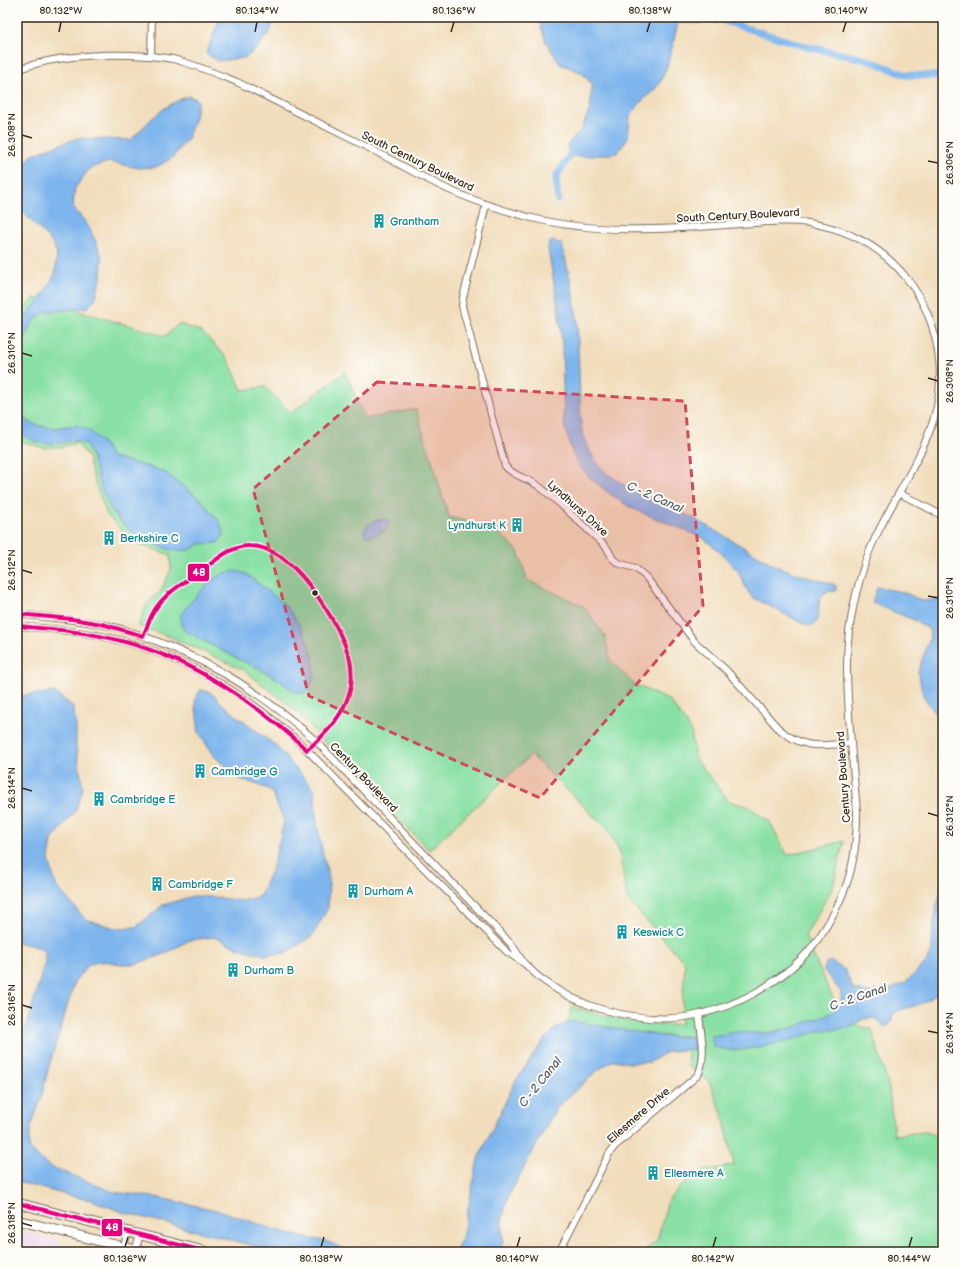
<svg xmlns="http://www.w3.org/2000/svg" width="960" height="1269" font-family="'Balsamiq Sans',sans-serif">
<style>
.built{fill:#ebd1eb}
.green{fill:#89e0a4;stroke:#628561}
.water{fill:#7eb5ed;stroke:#5c7086}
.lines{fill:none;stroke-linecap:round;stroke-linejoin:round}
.canal{stroke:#7eb5ed;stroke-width:7}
.street-casing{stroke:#7b6955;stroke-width:8}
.primary-casing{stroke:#7b6955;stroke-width:11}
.street{stroke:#fff;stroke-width:6}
.primary{stroke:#fff;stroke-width:9}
.bus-1-casing{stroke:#fdfcf7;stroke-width:7}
.bus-1{stroke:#e5007d;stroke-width:4}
.marked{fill:#d1495b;fill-opacity:0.2;stroke:#d1495b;stroke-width:3;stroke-dasharray:8 5;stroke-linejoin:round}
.ticks{fill:none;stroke:#3b2a1e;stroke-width:1.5}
.bus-dot{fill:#3b2a1e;stroke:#fdfcf7;stroke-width:1.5}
.labels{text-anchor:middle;stroke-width:4;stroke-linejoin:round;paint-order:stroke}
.street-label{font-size:11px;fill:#3b2a1e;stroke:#fdfcf7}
.culture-label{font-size:11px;fill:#0d838f;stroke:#fdfcf7;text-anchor:start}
.water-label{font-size:12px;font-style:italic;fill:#525b66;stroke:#fdfcf7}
.line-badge{stroke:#fdfcf7;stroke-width:1.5}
.badge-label{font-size:11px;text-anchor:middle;font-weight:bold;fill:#fff}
.neatline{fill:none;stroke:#3b2a1e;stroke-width:1.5}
.ticks-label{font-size:10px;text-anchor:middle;fill:#3b2a1e}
</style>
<rect width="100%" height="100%" fill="#fdfcf7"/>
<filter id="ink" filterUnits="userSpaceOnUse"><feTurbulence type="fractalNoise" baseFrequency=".025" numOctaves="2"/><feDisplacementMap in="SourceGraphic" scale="8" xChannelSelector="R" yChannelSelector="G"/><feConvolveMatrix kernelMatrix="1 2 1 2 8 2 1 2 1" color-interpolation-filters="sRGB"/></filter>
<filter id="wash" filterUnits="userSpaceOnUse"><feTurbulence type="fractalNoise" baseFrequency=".012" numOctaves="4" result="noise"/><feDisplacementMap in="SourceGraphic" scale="16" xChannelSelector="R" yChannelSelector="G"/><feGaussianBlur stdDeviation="0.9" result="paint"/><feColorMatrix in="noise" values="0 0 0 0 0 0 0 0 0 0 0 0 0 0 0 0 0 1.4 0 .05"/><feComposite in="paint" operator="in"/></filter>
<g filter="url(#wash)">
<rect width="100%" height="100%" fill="#f1ddbc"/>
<path class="built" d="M 17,1230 L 62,1241 L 60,1252 L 17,1252 Z"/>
<path class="green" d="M 34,298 L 165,336 L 179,324 L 202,332 L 228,359 L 242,390 L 265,387 L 291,413 L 345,372 L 365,419 L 416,409 L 449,517 L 493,527 L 518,551 L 527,580 L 583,606 L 605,636 L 610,660 L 634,684 L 670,701 L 691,730 L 695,758 L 729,801 L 749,807 L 770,822 L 787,855 L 844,841 L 833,887 L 805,936 L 830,992 L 849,1024 L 872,1029 L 889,1088 L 894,1135 L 926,1132 L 943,1139 L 943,1252 L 642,1252 L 657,1241 L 668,1200 L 694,1173 L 734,1165 L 723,1116 L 709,1081 L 688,1066 L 685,1036 L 662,1036 L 568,1022 L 572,1007 C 608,1017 644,1028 681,1024 L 685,963 L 627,899 L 619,850 L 607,829 L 531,755 L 429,850 L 358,778 L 295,710 L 244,670 L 168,636 L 138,626 L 147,604 L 161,590 L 171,570 L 170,555 L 135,543 L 107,515 L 93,477 L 88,457 L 77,443 L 61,447 L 44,448 L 17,440 L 17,317 Z"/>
<path class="water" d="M 220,17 L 274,17 L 270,32 L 255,50 L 245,58 L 218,61 L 206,54 Z
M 538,17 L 708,17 L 718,23 L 678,23 L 668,64 L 659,85 L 641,102 L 630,116 L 628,138 L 617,153 L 593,156 L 569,156 L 567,145 L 582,129 L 590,108 L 592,84 L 581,72 L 560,64 L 546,42 Z
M 189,96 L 198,100 L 195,117 L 188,138 L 172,158 L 156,167 L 138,168 L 109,162 L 90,168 L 75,188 L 73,207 L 87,224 L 95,240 L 102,257 L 101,278 L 95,300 L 87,308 L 44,312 L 33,322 L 17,352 L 17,325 L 28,314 L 46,290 L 55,274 L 57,253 L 50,240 L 23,213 L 17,204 L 17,173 L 31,156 L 51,147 L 78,138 L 131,140 C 149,121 164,104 189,96 Z
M 553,241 L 562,244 L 573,292 L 577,319 L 581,427 L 585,441 L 594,459 L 606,473 L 626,486 L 695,519 L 776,566 L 795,573 L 833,584 L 836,586 L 836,591 C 832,592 829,591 826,592 C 817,595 819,615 817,622 L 812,625 L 806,625 L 752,597 L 747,590 L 738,571 L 719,551 L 703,538 L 631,508 L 609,493 L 589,477 L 579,466 L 573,455 L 564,424 L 562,344 L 558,305 L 548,249 L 549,243 Z
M 17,415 L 35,425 L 55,428 L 76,425 L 89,430 L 105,445 L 111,457 L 163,471 L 200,499 L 219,521 L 224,535 L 218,543 L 199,544 L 190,550 L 177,551 L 164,548 L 147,541 L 131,531 L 120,521 L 110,508 L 101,488 L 92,457 L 86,444 C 70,437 62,445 47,444 C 37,444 26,437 17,433 Z
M 385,519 L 390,522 C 386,532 377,537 366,536 L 364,534 C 365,523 376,519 385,519 Z
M 228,572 C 233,572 239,571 244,573 C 249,575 254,580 259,584 C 269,592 281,600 289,610 C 305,631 325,668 307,692 L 301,693 L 293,691 L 282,682 L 258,668 L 236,658 L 185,631 L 181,625 L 181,615 L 184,610 C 197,596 210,577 228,572 Z
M 877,587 L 897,591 L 908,594 L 921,601 L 935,600 L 943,597 L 943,723 L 923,696 L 918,672 L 930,637 L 929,629 L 914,620 L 872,603 Z
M 200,690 L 210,692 L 228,709 L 275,745 L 314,789 L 317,823 L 323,855 L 329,878 L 328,908 L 313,935 L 286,953 L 264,955 L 239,948 L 214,937 L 190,940 L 162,955 L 136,964 L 121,964 L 105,961 L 89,964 L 75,981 L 49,1066 L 41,1099 L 31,1126 L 29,1143 L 30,1150 L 49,1166 L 113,1192 L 155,1197 L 221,1211 L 270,1228 L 297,1236 L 326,1241 L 352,1252 L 278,1252 L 122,1212 L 92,1200 L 79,1198 L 17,1182 L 17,1059 L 45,962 L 45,953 L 41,948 L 17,942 L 17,696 L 54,692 L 72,706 L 76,722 L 76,746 L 83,788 L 76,810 L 52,840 L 49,860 L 56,886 L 85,919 L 115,928 L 136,927 L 163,905 L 193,896 L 214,897 L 242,901 L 260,896 L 273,866 L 284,821 L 271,790 L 238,778 L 212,754 L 199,732 L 195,701 Z
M 943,863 L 943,988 C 937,994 930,1000 922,1003 C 912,1008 900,1008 892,1015 L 892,1021 L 888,1026 L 883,1026 L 880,1022 L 873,1018 L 863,1019 L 849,1028 L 819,1031 L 784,1042 L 741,1050 L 729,1050 L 713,1047 L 712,1036 L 736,1032 L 766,1033 L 791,1028 L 834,1012 L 841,1003 L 841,992 L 824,971 L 826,963 L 830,961 L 845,970 L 853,989 L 869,993 L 892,989 L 906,982 L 926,962 L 931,954 L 935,912 L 942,887 Z
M 571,1021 L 662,1036 L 694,1037 L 694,1049 L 674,1051 L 665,1053 L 650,1062 L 630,1063 L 614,1060 L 598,1070 L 557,1107 L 508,1197 L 502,1221 L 503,1242 L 499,1252 L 455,1252 L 462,1238 L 478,1159 L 515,1082 L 544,1040 L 555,1029 Z"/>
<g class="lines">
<path class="canal" d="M 711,17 L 808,47 L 868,60 L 906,75 L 943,76
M 558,200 L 556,177 L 569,156"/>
</g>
</g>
<g filter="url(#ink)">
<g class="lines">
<defs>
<path id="street" d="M 151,56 L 152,17
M 17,70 C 53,56 93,54 131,55 C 147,56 162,56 177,60 C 198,66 217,74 237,82 C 281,104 325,126 369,148 C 394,161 418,175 443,187 C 470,200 499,209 528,217 C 593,234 660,230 726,225 C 753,224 782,219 809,223 C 889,235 941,300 940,380 C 940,444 885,503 865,563 C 859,581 854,600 851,619 C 845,650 847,683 849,715 C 851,747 854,779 857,811 C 857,835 855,860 847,883 C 838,909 820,941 800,960 C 773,986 736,1006 700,1014 C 669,1022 634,1018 604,1010 C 583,1004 562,994 544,981 C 537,976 532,971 526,965 C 520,960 512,956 506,951 L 307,750 C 249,694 176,650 96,635 C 70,630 43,628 17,626
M 486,205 L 463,298 L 462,306 L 505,466 C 513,476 527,478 537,485 C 559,501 579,522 600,541 L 607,548 L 613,559 L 618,563 L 635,568 L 646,577 L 694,641 L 726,670 L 778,728 C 803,750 820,746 851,743
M 899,493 L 943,516
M 17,614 C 45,617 74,619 101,624 C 126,629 150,638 173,648 C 228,671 273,702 317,742 L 512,945 L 523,962
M 122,1252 L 128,1232
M 135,1252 L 140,1234
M 559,1252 L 609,1154 L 614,1147 L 698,1075 C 707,1056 701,1035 699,1015"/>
<path id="primary" d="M 17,1203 L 207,1252
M 17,1220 L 143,1252"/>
</defs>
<use href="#street" class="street-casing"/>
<use href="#primary" class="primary-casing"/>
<use href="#street" class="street"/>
<use href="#primary" class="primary"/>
<defs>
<path id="bus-1" d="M 17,614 L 72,619 L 102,624 L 143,636 C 147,628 149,619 154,611 C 164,594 182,584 197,574 C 213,563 230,545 250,546 C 260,546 273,551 281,557 C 308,576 339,625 349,656 C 352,666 352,677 351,686 C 346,713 327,733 307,750 C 254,702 195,661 125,642 C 90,632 54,629 17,626
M 17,1203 L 207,1252"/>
</defs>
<use href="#bus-1" class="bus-1-casing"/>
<use href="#bus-1" class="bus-1"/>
</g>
</g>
<path class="marked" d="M 377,382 L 685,401 L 703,606 L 540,798 L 309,696 L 253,489 Z"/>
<path class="ticks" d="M 59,32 L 61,22M 255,32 L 257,22M 451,32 L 454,22M 647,32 L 650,22M 843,32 L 846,22M 22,135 L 32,138M 928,161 L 938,163M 22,353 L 32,356M 928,378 L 938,381M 22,570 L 32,573M 928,596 L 938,598M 22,788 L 32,791M 928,813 L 938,816M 22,1005 L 32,1008M 928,1031 L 938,1033M 22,1223 L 32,1226M 125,1247 L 128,1237M 321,1247 L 324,1237M 517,1247 L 520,1237M 713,1247 L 716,1237M 909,1247 L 912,1237"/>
<defs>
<symbol id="building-bare" viewBox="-9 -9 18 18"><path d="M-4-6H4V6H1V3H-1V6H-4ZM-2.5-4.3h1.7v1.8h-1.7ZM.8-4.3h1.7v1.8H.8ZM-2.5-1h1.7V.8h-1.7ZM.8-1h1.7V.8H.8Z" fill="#0f9aa8" stroke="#fdfcf7" stroke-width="2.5" paint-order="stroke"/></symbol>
</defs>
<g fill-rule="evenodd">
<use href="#building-bare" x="369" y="211" width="20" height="20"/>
<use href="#building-bare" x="507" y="515" width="20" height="20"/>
<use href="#building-bare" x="99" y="528" width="20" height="20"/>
<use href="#building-bare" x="190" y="761" width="20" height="20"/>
<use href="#building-bare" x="89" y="789" width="20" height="20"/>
<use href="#building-bare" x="147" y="874" width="20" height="20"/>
<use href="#building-bare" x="343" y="881" width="20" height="20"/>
<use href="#building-bare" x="612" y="922" width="20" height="20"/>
<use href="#building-bare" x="223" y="960" width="20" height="20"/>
<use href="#building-bare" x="643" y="1163" width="20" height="20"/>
</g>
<circle class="bus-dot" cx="315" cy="593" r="3.5"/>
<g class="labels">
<g class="street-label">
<text transform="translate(418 161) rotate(26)" y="4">South Century Boulevard</text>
<text transform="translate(738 215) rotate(-3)" y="4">South Century Boulevard</text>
<text transform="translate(578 508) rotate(42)" y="4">Lyndhurst Drive</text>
<text transform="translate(364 777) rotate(46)" y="4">Century Boulevard</text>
<text transform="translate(843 777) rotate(-94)" y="4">Century Boulevard</text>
<text transform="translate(638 1115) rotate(-41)" y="4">Ellesmere Drive</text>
</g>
<g class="culture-label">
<text x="390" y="225">Grantham</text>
<text x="506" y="529" text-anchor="end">Lyndhurst K</text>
<text x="120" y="542">Berkshire C</text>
<text x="211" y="775">Cambridge G</text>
<text x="110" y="803">Cambridge E</text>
<text x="168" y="888">Cambridge F</text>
<text x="364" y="895">Durham A</text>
<text x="633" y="936">Keswick C</text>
<text x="244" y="974">Durham B</text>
<text x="664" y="1177">Ellesmere A</text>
</g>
<g class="water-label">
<text transform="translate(655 497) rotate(24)" y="4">C - 2 Canal</text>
<text transform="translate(858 997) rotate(-19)" y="4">C - 2 Canal</text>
<text transform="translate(540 1082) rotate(-51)" y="4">C - 2 Canal</text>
</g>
</g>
<g class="line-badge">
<rect x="187" y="563" width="23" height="19" rx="4" fill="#e5007d"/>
<rect x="101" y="1218" width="22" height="19" rx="4" fill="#e5007d"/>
</g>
<g class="badge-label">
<text x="199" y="576">48</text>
<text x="112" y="1231">48</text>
</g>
<rect width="960" height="1269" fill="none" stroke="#fdfcf7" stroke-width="44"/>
<rect x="22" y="22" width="916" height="1225" class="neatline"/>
<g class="ticks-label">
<text x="61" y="14">80.132°W</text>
<text x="257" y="14">80.134°W</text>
<text x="454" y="14">80.136°W</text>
<text x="650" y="14">80.138°W</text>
<text x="846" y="14">80.140°W</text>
<text transform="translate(11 135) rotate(-90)" y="4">26.308°N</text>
<text transform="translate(949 163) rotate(-90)" y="4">26.306°N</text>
<text transform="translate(11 353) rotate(-90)" y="4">26.310°N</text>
<text transform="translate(949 381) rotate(-90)" y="4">26.308°N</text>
<text transform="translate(11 570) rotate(-90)" y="4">26.312°N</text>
<text transform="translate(949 598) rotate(-90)" y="4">26.310°N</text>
<text transform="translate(11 788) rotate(-90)" y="4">26.314°N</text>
<text transform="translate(949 816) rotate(-90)" y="4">26.312°N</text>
<text transform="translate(11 1005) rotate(-90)" y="4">26.316°N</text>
<text transform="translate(949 1033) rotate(-90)" y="4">26.314°N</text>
<text transform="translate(11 1223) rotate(-90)" y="4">26.318°N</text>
<text x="125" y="1262">80.136°W</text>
<text x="321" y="1262">80.138°W</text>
<text x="517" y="1262">80.140°W</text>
<text x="713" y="1262">80.142°W</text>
<text x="909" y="1262">80.144°W</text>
</g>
</svg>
